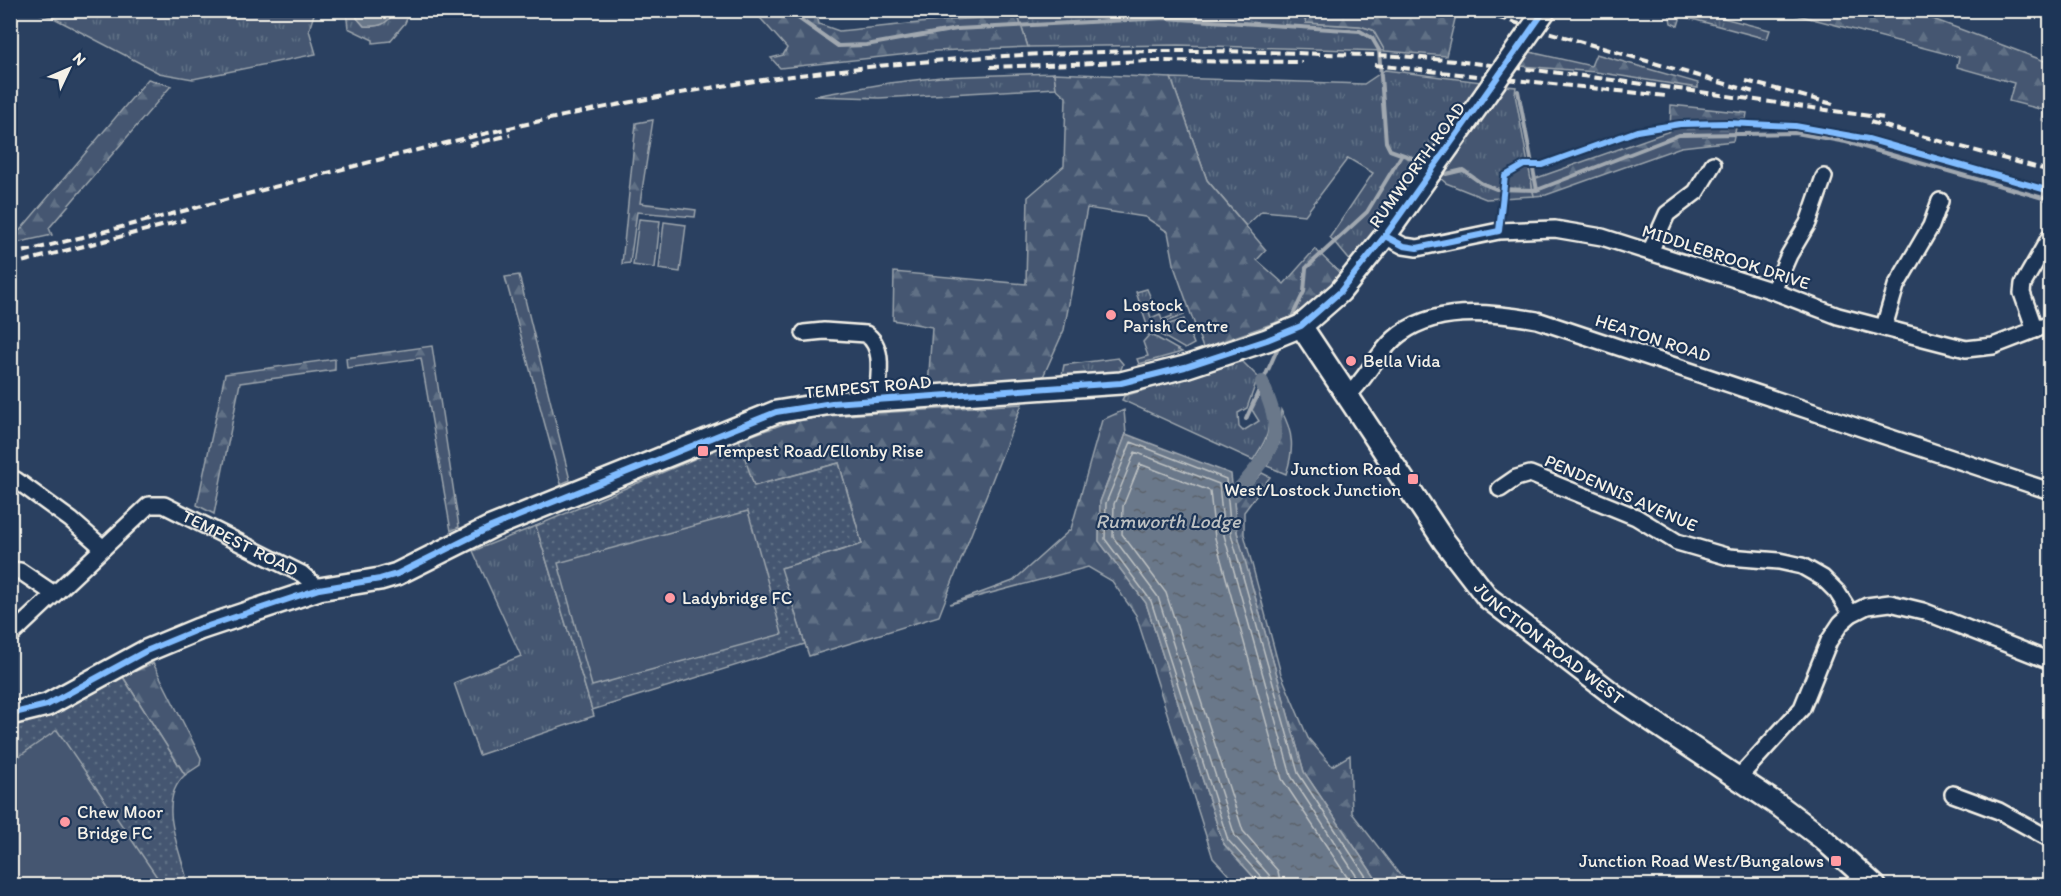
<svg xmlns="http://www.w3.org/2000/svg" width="2061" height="896" font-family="Itim,sans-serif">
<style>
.grass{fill:url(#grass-tufts);stroke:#9ca4ac;stroke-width:1.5}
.forest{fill:url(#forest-firs);stroke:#9ca4ac;stroke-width:1.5}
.park{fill:url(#park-dots);stroke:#9ca4ac;stroke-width:1.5}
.garden{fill:#445771;stroke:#9ca4ac;stroke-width:1.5}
.water{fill:url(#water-ripples);stroke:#a1a8b0;stroke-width:1.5}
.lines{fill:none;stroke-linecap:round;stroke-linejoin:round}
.shore{stroke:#bdc1c2;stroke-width:1.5}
.stream{stroke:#a1a8b0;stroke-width:4}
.canal{stroke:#6a788a;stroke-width:14}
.street-casing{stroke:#f4f1e8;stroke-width:20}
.secondary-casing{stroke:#f4f1e8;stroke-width:26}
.street{stroke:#1d3557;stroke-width:15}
.secondary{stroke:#1d3557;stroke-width:21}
.rail{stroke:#f4f1e8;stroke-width:4;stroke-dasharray:9 4.5;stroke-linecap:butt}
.secondary-bridge-casing{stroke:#f4f1e8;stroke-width:26;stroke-linecap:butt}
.secondary-bridge{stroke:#1d3557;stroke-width:21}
.cycleway-casing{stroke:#1d3557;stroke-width:10}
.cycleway{stroke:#80bcff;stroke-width:6}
.poi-dot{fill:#ff9aa2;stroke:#1d3557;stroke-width:2}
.labels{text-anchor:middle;stroke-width:4.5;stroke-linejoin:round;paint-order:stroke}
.street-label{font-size:18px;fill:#f4f1e8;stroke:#1d3557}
.poi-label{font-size:18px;fill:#f4f1e8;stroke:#1d3557;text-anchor:start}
.water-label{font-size:20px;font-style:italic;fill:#bdc1c2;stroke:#1d3557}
</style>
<defs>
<pattern id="grass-tufts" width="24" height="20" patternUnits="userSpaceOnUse" patternTransform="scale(1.5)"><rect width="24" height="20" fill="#445771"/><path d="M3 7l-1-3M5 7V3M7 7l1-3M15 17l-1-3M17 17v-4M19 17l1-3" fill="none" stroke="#607085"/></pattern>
<pattern id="forest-firs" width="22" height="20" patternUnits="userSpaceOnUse" patternTransform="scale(1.5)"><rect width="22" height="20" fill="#445771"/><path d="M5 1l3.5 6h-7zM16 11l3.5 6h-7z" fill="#607085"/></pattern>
<pattern id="park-dots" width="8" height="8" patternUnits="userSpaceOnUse" patternTransform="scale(1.5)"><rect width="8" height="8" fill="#445771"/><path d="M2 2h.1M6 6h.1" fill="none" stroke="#607085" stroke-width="1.8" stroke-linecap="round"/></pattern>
<pattern id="water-ripples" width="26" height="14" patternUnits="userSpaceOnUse" patternTransform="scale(1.5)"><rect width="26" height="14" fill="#6a788a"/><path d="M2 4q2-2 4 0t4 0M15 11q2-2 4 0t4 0" fill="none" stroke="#5b626b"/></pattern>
</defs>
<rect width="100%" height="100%" fill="#2a4060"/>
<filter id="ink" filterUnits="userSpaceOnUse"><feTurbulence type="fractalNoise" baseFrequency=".0167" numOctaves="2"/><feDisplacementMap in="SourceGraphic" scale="12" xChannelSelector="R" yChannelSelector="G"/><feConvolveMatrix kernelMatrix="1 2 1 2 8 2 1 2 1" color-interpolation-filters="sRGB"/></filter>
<g filter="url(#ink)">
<path class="grass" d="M 1165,10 L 1303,11 L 1306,23 L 1360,26 L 1373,30 L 1385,51 L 1178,45 L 1028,47 L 1018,16 L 1164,13 Z
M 31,11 L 315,11 L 309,30 L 316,54 L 193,79 L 159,73 L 52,17 Z
M 346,11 L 356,11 L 357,18 L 364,26 C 380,27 387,25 394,11 L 410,11 L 405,23 L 390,41 L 373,43 L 373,40 L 348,28 Z
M 1669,11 L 1696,11 L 1770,30 L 1767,39 L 1681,16 L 1678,26 L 1671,23 Z
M 1385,70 L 1482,82 L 1352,263 L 1330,237 L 1373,173 L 1348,158 L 1305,215 L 1262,211 L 1246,226 L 1207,180 L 1171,78 L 1364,84 Z
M 1054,73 L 1056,88 L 879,98 L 814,96 L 889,83 L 941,77 Z
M 1506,86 L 1516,87 L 1515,94 L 1534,196 L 1486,199 L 1446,183 L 1439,177 Z
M 1147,289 L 1153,303 L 1147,305 L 1151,318 L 1160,314 L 1162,320 L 1172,316 L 1171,312 L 1181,308 L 1184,315 L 1152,327 L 1147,325 L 1136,292 Z
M 1184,319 L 1194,344 L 1185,349 L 1152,330 Z
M 1150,334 L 1182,352 L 1139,364 L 1137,359 L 1148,356 L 1143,342 Z
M 1118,358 L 1123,364 L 1120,372 L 1062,375 L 1064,365 Z
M 1242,361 L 1258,377 L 1247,408 L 1238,413 L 1239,427 L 1243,431 L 1259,421 L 1252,410 L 1261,392 C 1272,425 1273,430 1253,460 L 1122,400 L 1124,396 Z
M 536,526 L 594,716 L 479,755 L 454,683 L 521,656 L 473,551 Z"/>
<path class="forest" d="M 1440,10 L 1456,15 L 1446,56 L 1385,51 L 1373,30 L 1360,26 L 1306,23 L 1303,11 Z
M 754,11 L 816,11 L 819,24 L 839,31 L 949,20 L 1018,16 L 1028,47 L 936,51 L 780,68 L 771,58 L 783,55 L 787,48 Z
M 1782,11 L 1912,11 L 2050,63 L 2050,124 L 2042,120 L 2044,110 L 2009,101 L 2014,83 L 1957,67 L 1959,57 Z
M 1530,52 L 1591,66 L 1596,54 L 1698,83 L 1698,88 L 1596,72 L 1521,66 Z
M 1054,73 L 1171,78 L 1207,180 L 1266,250 L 1257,260 L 1284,284 L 1315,249 L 1342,275 L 1319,300 L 1300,314 L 1203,348 L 1175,269 L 1168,232 L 1145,217 L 1087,208 L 1064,330 L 1041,381 L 928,388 L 932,327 L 893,320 L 894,272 L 1026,284 L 1028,197 L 1064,166 L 1066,97 L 1056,88 Z
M 148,79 L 171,86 L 49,228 L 52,235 L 11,244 L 11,241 Z
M 1671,105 L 1747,113 L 1746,119 L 1738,119 L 1733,141 L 1681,147 L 1546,195 L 1534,196 L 1531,180 L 1670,131 Z
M 653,120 L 640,203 L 696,210 L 695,217 L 637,212 L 630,263 L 622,264 L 636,123 Z
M 519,275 L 570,480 L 561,484 L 505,277 Z
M 432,346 L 459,527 L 451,531 L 421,358 L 347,368 L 346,358 Z
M 335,359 L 335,370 L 240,383 L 214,514 L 197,505 L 225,374 Z
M 1022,404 L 939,616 L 809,656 L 780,568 L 862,544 L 839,463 L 753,486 L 739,440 L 786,423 L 828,416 Z
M 1124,410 L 1126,434 L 1100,502 L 1099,541 L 1146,603 L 1223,843 L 1261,885 L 1238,885 L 1213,858 L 1136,615 L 1112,581 L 1088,567 L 950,604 L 1013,581 L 1071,529 L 1102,420 Z
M 1281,410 C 1294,433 1294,450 1286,474 L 1267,466 L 1279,443 Z
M 1262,473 L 1270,477 L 1244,512 L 1244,534 L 1281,674 L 1308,738 L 1332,766 L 1350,755 L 1352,813 L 1399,874 L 1418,885 L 1380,885 L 1304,772 L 1237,532 L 1234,502 Z
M 153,663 L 201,758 L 200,765 L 185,775 L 123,677 Z"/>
<path class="park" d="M 739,440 L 754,486 L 839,463 L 862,544 L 781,568 L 805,644 L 592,710 L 536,526 Z
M 115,675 L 123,677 L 185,775 C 157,800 178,845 186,876 L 171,885 L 11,886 L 11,725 L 43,715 Z"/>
<path class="garden" d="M 639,219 L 660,221 L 655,268 L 633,265 Z
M 664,222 L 686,225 L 680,272 L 659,269 Z
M 748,511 L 782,634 L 592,686 L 558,563 Z
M 57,730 L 161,883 L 157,885 L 11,885 L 11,762 Z"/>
<path class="water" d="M 356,11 L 356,10 L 394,11 C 387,25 380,27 364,26 L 357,18 Z
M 1126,434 L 1231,474 L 1237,532 L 1304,772 L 1380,885 L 1261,885 L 1223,843 L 1146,603 L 1099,541 L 1100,502 Z"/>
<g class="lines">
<path class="shore" d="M 1265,886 L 1263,879 L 1228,840 L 1151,601 L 1105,539 L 1106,503 L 1131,442 L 1226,479 L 1231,534 L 1298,773 L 1372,886
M 1272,886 L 1269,875 L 1235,836 L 1158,597 L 1113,537 L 1114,504 L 1135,452 L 1219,484 L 1224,535 L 1291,776 L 1363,886
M 1281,886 L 1278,871 L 1243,831 L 1166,593 L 1122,534 L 1123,506 L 1140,464 L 1210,491 L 1215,538 L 1282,779 L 1353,886"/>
<path class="stream" d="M 787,10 L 838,46 L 866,45 L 957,29 L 1165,18 L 1360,31 L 1372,38 L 1379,50 L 1386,142 L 1390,150 L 1412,158
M 1518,91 L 1537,190
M 1446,174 L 1463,170 L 1481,183 L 1496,189 L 1537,190 L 1679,135 L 1796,133 L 1846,142 L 2050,200
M 1289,323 L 1304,292 L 1306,268 L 1367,212 L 1401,156
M 1246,419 L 1280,343"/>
<path class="canal" d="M 1234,495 C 1246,481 1270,455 1274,437 C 1278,419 1268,398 1262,382"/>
<defs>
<g id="street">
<path d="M 1385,236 L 1404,246 L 1417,248 L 1499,231 L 1555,229 L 1602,237 L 1773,291 L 1838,316 L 1966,349 L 1993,346 L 2050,324"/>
<path d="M 1650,252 L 1667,214 L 1696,192 L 1713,164"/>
<path d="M 1773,291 L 1789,255 L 1808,223 L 1824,177"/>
<path d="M 1884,327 L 1896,286 L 1931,226 L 1940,201"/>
<path d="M 2035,330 L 2022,293 L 2023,284 L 2050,237"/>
<path d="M 804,333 L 824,331 L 866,334 C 886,348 878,378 877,399"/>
<path d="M 1347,396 C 1366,380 1375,356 1394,339 C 1432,305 1491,312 1537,320 L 2050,491"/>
<path d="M 16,480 L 71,520 L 103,548"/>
<path d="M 1500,489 L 1516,478 L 1530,474 L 1636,517 L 1677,542 L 1729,557 L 1779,561 L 1802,566 L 1823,578 L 1837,592 L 1851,614"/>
<path d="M 10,570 L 20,571 L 54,594"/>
<path id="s1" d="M 10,636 L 149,505 L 164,505 L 302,574 L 319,589"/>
<path d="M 1739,777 L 1802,708 L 1829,641 L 1841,623 L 1851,614 L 1867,606 L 1890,603 L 1923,611 L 2050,661"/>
<path d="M 1953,794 L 1999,811 L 2050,839"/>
</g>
<g id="secondary">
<path id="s2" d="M 1301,326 L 1444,541 L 1488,598 L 1618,698 L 1781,807 L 1822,838 L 1875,886"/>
<path d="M 10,714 L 47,705 L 146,651 L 199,629 L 319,589 L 380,579 L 397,574 L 491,527 L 776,412 L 832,403 L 1121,383 L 1185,367 L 1267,340 L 1301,326 L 1340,292 L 1385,236 L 1486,94"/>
</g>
</defs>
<use href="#street" class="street-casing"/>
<use href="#secondary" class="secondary-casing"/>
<use href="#street" class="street"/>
<use href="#secondary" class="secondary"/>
<path class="rail" d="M 1472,10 L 1757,93
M 1374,65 L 1666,96
M 990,67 L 1150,61 L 1302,62
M 1746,81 L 1833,104
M 1870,122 L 2050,171
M 469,145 L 510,135
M 10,255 C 271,192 526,110 792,76 C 959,54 1129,47 1297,53 C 1335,55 1374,54 1412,57 C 1570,71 1728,97 1885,118
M 10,265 L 185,220"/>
<defs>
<path id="secondary-bridge" d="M 1486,94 L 1545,10"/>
</defs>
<use href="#secondary-bridge" class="secondary-bridge-casing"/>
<use href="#secondary-bridge" class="secondary-bridge"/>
<defs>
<path id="cycleway" d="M 1385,236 L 1404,246 L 1417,248 L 1499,231 L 1505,176 L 1524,165 L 1542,165 L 1637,131 L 1680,124 L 1728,123 L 1795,126 L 1868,139 L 2050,191
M 10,714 L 47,705 L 146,651 L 199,629 L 319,589 L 380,579 L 397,574 L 491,527 L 776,412 L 832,403 L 1121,383 L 1185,367 L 1267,340 L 1301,326 L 1340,292 L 1385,236 L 1545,10"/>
</defs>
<use href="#cycleway" class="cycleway-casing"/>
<use href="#cycleway" class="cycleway"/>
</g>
</g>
<g class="poi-dot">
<circle cx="1111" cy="315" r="6"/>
<circle cx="1351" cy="361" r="6"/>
<rect x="697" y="445" width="12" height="12" rx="3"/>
<rect x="1407" y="473" width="12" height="12" rx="3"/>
<circle cx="670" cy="598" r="6"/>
<circle cx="65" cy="822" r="6"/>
<rect x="1830" y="855" width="12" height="12" rx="3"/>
</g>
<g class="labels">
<g class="street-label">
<text transform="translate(1417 165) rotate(-54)" y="6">RUMWORTH ROAD</text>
<text transform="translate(1726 257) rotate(18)" y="6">MIDDLEBROOK DRIVE</text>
<text transform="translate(1653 338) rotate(18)" y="6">HEATON ROAD</text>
<text transform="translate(868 387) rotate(-5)" y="6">TEMPEST ROAD</text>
<text transform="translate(1621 493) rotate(24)" y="6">PENDENNIS AVENUE</text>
<text dy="6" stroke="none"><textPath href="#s1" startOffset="291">TEMPEST ROAD</textPath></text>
<text dy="6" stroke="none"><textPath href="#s2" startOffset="406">JUNCTION ROAD WEST</textPath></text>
</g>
<g class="poi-label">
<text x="1123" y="311">Lostock<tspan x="1123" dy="21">Parish Centre</tspan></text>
<text x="1363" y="367">Bella Vida</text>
<text x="715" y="457">Tempest Road/Ellonby Rise</text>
<text x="1401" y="475" text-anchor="end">Junction Road<tspan x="1401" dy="21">West/Lostock Junction</tspan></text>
<text x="682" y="604">Ladybridge FC</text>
<text x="77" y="818">Chew Moor<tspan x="77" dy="21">Bridge FC</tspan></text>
<text x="1824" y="867" text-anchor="end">Junction Road West/Bungalows</text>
</g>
<g class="water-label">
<text x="1168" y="528">Rumworth Lodge</text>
</g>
</g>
<rect width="2061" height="896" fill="none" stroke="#1d3557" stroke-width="36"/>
<rect x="18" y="18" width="2025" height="860" fill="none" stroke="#f4f1e8" stroke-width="2" filter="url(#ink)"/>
<g transform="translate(69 69) rotate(46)" stroke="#1d3557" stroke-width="4.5" paint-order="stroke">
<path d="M0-4.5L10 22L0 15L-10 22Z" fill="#f4f1e8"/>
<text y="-9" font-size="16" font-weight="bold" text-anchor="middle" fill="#f4f1e8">N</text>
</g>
</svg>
